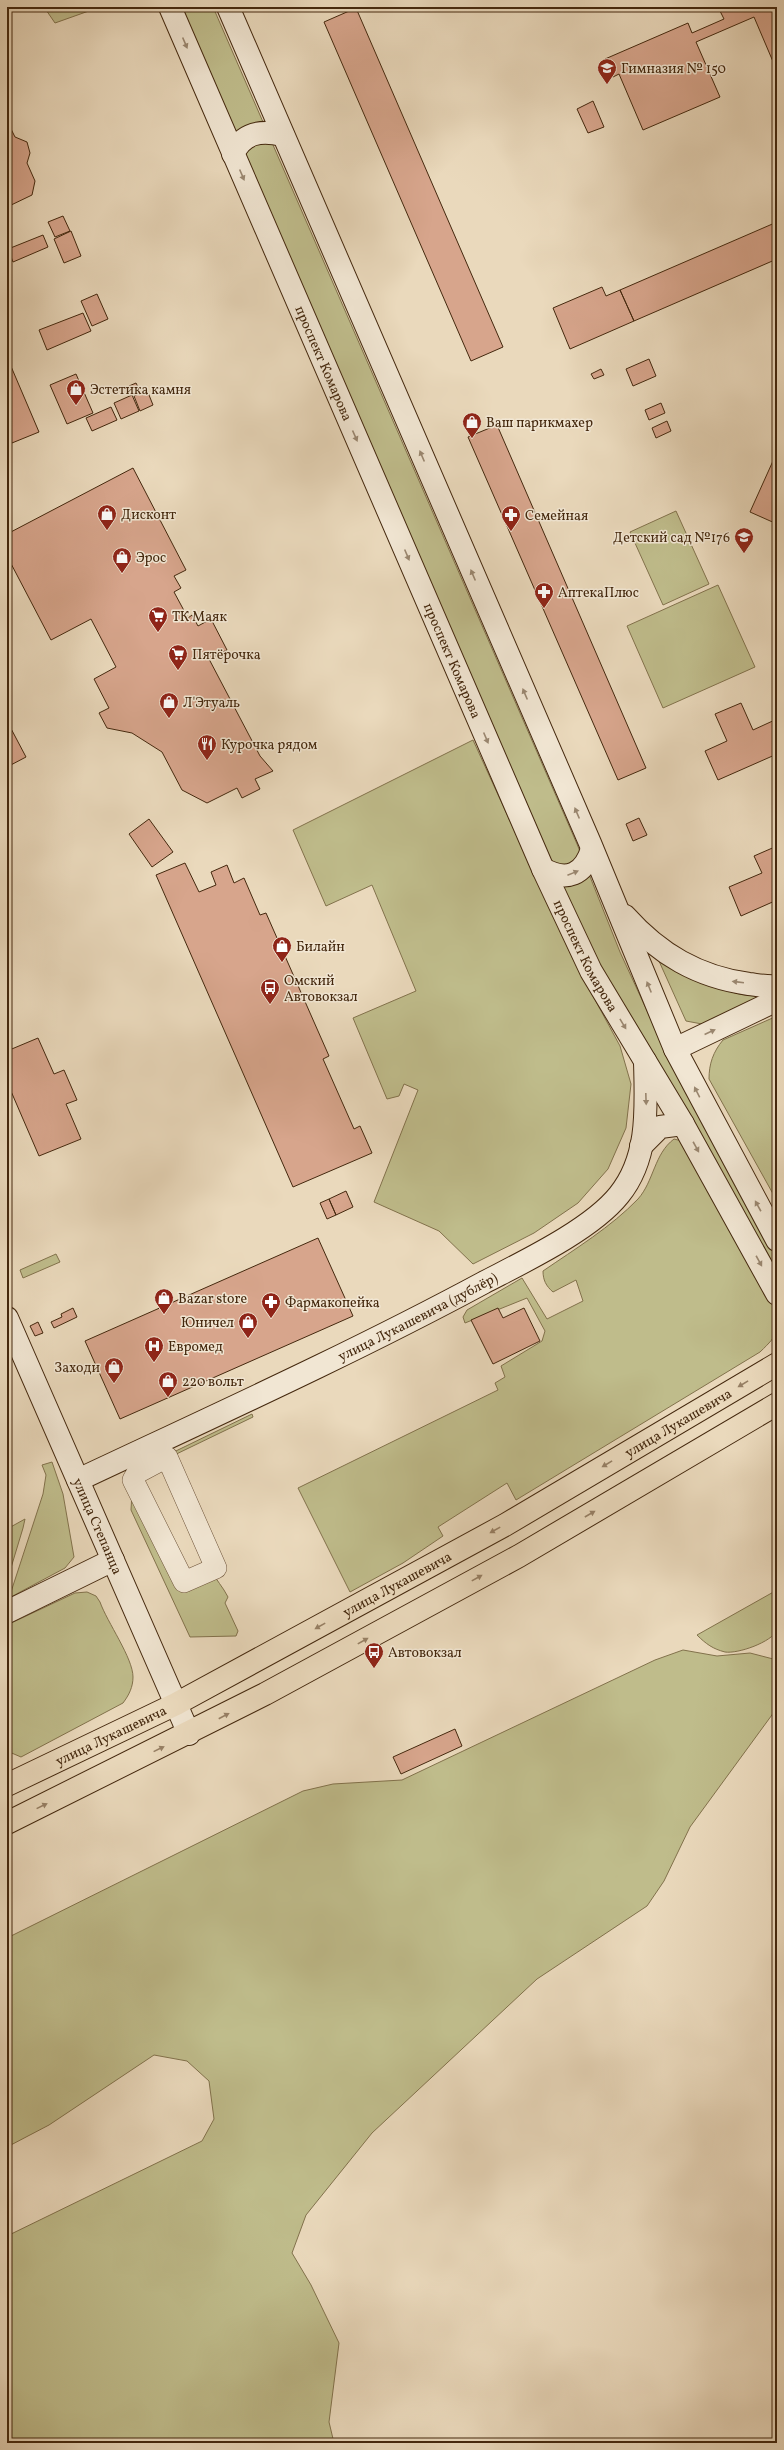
<svg xmlns="http://www.w3.org/2000/svg" width="784" height="2450" font-family="Vollkorn,serif">
<style>
.green{fill:#bfbc8b;stroke:#82724c}
.building{fill:#d7a58c;stroke:#44280e}
.lines{fill:none;stroke-linecap:round;stroke-linejoin:round}
.street-casing{stroke:#6e543a;stroke-width:22}
.secondary-casing{stroke:#44280e;stroke-width:24}
.primary-casing{stroke:#44280e;stroke-width:24}
.street{stroke:#f1e6d3;stroke-width:21}
.secondary{stroke:#f1e6d3;stroke-width:22}
.primary{stroke:#ead9bc;stroke-width:22}
.oneway{fill:#9a8770}
.oneway2{fill:#978065}
.labels{text-anchor:middle;stroke-width:3;stroke-linejoin:round;paint-order:stroke}
.poi-label{font-size:14px;fill:#44280e;stroke:#f1e6d3;text-anchor:start}
.street-label{font-size:14px;fill:#44280e;stroke:#f1e6d3}
</style>
<rect width="100%" height="100%" fill="#ead9bc"/>
<filter id="stains"><feTurbulence type="fractalNoise" baseFrequency=".005" numOctaves="4"/><feColorMatrix values="0 0 0 0 .2 0 0 0 0 .09 0 0 0 0 .02 0 0 0 .5 -.17"/></filter>
<radialGradient id="worn" r=".72"><stop offset=".6" stop-color="#630" stop-opacity="0"/><stop offset="1" stop-color="#630" stop-opacity=".3"/></radialGradient>
<path class="green" d="M 44,7 L 100,7 L 55,23 Z
M 180,7 L 213,7 L 577,844 L 620,952 L 671,1063 L 777,1258 L 777,1272 L 601,968 L 548,857 Z
M 676,511 L 709,584 L 663,605 L 630,532 Z
M 718,585 L 755,667 L 663,708 L 627,626 Z
M 473,740 L 573,959 L 620,1046 L 631,1084 L 626,1128 L 608,1169 L 578,1203 L 534,1233 L 473,1264 L 439,1231 L 374,1202 L 418,1090 L 404,1084 L 399,1096 L 387,1099 L 353,1018 L 416,991 L 372,885 L 326,906 L 293,830 Z
M 654,950 C 682,966 728,1001 761,995 L 759,1001 L 702,1024 L 686,1021 Z
M 777,1016 L 777,1201 L 709,1079 C 709,1064 713,1052 723,1040 Z
M 674,1139 L 682,1141 L 692,1151 L 777,1306 C 777,1333 780,1333 760,1352 L 516,1500 L 507,1483 L 438,1527 L 443,1536 L 403,1563 L 350,1592 L 298,1488 L 498,1390 L 495,1383 L 505,1377 L 501,1366 L 542,1341 L 545,1331 L 527,1298 L 465,1323 L 463,1317 L 467,1310 L 522,1278 L 547,1319 L 583,1301 L 576,1280 L 553,1292 C 546,1286 543,1280 543,1271 C 575,1249 611,1227 638,1199 C 654,1181 654,1154 674,1139 Z
M 56,1254 L 60,1262 L 23,1278 L 20,1270 Z
M 252,1414 L 253,1417 L 164,1460 L 147,1465 Z
M 52,1462 L 63,1494 L 74,1557 L 65,1568 L 9,1598 L 43,1494 L 46,1475 L 42,1465 Z
M 132,1492 L 184,1582 L 211,1570 C 216,1580 223,1587 228,1597 L 225,1603 L 238,1631 L 236,1636 L 190,1637 L 131,1510 Z
M 25,1519 L 23,1528 L 7,1581 L 7,1529 Z
M 777,1590 C 777,1601 780,1619 777,1630 C 772,1642 738,1654 725,1652 C 713,1649 706,1644 697,1635 Z
M 87,1592 L 96,1596 L 100,1602 C 107,1622 133,1658 133,1677 C 133,1687 129,1695 123,1703 L 21,1757 L 7,1751 L 7,1625 L 75,1593 Z
M 683,1650 L 717,1656 L 750,1653 L 777,1660 L 777,1708 L 690,1827 L 664,1881 L 647,1906 L 537,1979 L 372,2133 L 306,2215 L 292,2253 L 311,2285 L 339,2343 L 329,2422 L 334,2443 L 7,2443 L 7,2236 L 202,2141 L 214,2119 L 209,2081 L 187,2061 L 154,2055 L 49,2125 L 7,2147 L 7,1938 L 303,1791 L 333,1784 L 402,1780 L 655,1660 Z"/>
<path class="building" d="M 718,7 L 777,7 L 777,71 L 754,17 L 696,42 L 720,97 L 643,130 L 619,74 L 613,77 L 605,59 L 688,23 L 692,33 L 724,19 Z
M 356,8 L 503,347 L 471,361 L 324,22 Z
M 593,101 L 604,127 L 588,133 L 577,109 Z
M 7,121 L 15,137 L 27,142 L 30,153 L 27,163 L 35,181 L 32,195 L 7,207 Z
M 63,216 L 70,231 L 55,237 L 48,222 Z
M 777,222 L 777,259 L 634,321 L 620,290 Z
M 71,231 L 81,256 L 64,263 L 54,239 Z
M 43,235 L 48,247 L 13,262 L 8,249 Z
M 602,287 L 606,296 L 620,290 L 634,321 L 570,349 L 553,308 Z
M 97,294 L 108,319 L 92,326 L 81,301 Z
M 83,313 L 91,331 L 47,350 L 39,330 Z
M 7,357 L 39,432 L 7,445 Z
M 649,359 L 656,376 L 633,386 L 626,369 Z
M 601,369 L 604,375 L 594,379 L 591,374 Z
M 76,374 L 93,413 L 67,424 L 50,385 Z
M 136,383 L 140,391 L 132,395 L 129,386 Z
M 147,390 L 153,405 L 140,411 L 134,396 Z
M 132,395 L 139,411 L 121,419 L 114,403 Z
M 661,403 L 665,413 L 649,420 L 645,410 Z
M 111,407 L 117,420 L 92,431 L 86,418 Z
M 667,421 L 671,431 L 656,438 L 652,428 Z
M 497,425 L 646,768 L 618,780 L 468,437 Z
M 777,452 L 777,524 L 750,512 Z
M 133,468 L 186,570 L 174,576 L 181,588 L 174,592 L 188,618 L 192,615 L 198,626 L 211,619 L 227,650 L 209,659 L 260,756 L 273,771 L 255,779 L 260,789 L 242,798 L 237,788 L 207,803 L 182,790 L 162,752 L 132,733 L 107,728 L 99,713 L 109,708 L 94,679 L 116,667 L 91,619 L 51,640 L 7,556 L 7,534 Z
M 741,703 L 753,730 L 777,719 L 777,754 L 718,780 L 705,751 L 727,741 L 715,714 Z
M 7,721 L 26,757 L 7,767 Z
M 639,818 L 647,835 L 633,841 L 626,824 Z
M 149,819 L 173,852 L 152,867 L 129,834 Z
M 777,846 L 777,900 L 741,916 L 729,887 L 762,873 L 754,856 Z
M 185,863 L 199,892 L 216,885 L 211,872 L 227,865 L 234,883 L 244,878 L 260,915 L 266,913 L 329,1056 L 323,1059 L 354,1129 L 360,1126 L 372,1153 L 293,1187 L 156,875 Z
M 38,1038 L 54,1074 L 64,1070 L 77,1100 L 66,1104 L 81,1139 L 39,1156 L 7,1082 L 7,1051 Z
M 346,1191 L 353,1207 L 336,1215 L 329,1199 Z
M 329,1199 L 336,1215 L 327,1219 L 320,1203 Z
M 318,1238 L 353,1316 L 120,1419 L 85,1341 Z
M 73,1308 L 77,1317 L 54,1328 L 51,1322 L 62,1317 L 61,1314 Z
M 498,1308 L 503,1318 L 524,1308 L 540,1341 L 493,1364 L 471,1320 Z
M 38,1322 L 43,1333 L 35,1336 L 30,1326 Z
M 455,1729 L 462,1746 L 401,1774 L 393,1757 Z"/>
<g class="lines">
<defs>
<path id="street" d="M 167,1457 L 216,1568 L 184,1582 L 133,1480 L 137,1473 Z"/>
<g id="secondary">
<path id="s1" d="M 170,7 L 543,869 L 591,971 L 683,1124 L 777,1294"/>
<path d="M 228,7 L 590,843 L 675,1049 L 777,1240"/>
<path d="M 233,154 C 243,132 261,130 283,135"/>
<path d="M 543,869 C 567,882 584,875 592,849"/>
<path d="M 625,916 C 659,954 698,977 749,984 C 758,985 768,987 777,986"/>
<path d="M 675,1049 L 777,1000"/>
<path d="M 641,1146 L 660,1127 L 683,1124"/>
<path id="s2" d="M 7,1318 L 189,1734"/>
<path id="s3" d="M 78,1480 C 214,1416 351,1354 483,1283 C 523,1262 591,1230 619,1195 C 650,1157 646,1106 645,1061"/>
<path d="M 7,1612 L 113,1560"/>
</g>
<g id="primary">
<path id="s4" d="M 7,1785 L 176,1704 L 505,1525 L 777,1364"/>
<path d="M 7,1823 L 265,1694 L 519,1556 L 777,1404"/>
</g>
</defs>
<use href="#street" class="street-casing"/>
<use href="#secondary" class="secondary-casing"/>
<use href="#primary" class="primary-casing"/>
<use href="#street" class="street"/>
<use href="#secondary" class="secondary"/>
<use href="#primary" class="primary"/>
</g>
<defs><path id="oneway-solid" d="M-6-.8H1V-3.2L6.5 0L1 3.2V.8H-6Z"/></defs>
<g class="oneway">
<use href="#oneway-solid" transform="translate(185 43) rotate(67)"/>
<use href="#oneway-solid" transform="translate(242 175) rotate(67)"/>
<use href="#oneway-solid" transform="translate(355 436) rotate(66)"/>
<use href="#oneway-solid" transform="translate(422 456) rotate(-113)"/>
<use href="#oneway-solid" transform="translate(407 555) rotate(67)"/>
<use href="#oneway-solid" transform="translate(473 575) rotate(-113)"/>
<use href="#oneway-solid" transform="translate(525 694) rotate(-113)"/>
<use href="#oneway-solid" transform="translate(486 738) rotate(67)"/>
<use href="#oneway-solid" transform="translate(577 813) rotate(-113)"/>
<use href="#oneway-solid" transform="translate(573 873) rotate(-22)"/>
<use href="#oneway-solid" transform="translate(738 982) rotate(-173)"/>
<use href="#oneway-solid" transform="translate(649 987) rotate(-112)"/>
<use href="#oneway-solid" transform="translate(623 1024) rotate(59)"/>
<use href="#oneway-solid" transform="translate(710 1032) rotate(-25)"/>
<use href="#oneway-solid" transform="translate(697 1092) rotate(-117)"/>
<use href="#oneway-solid" transform="translate(646 1099) rotate(88)"/>
<use href="#oneway-solid" transform="translate(696 1147) rotate(61)"/>
<use href="#oneway-solid" transform="translate(758 1206) rotate(-119)"/>
<use href="#oneway-solid" transform="translate(759 1261) rotate(61)"/>
</g>
<g class="oneway2">
<use href="#oneway-solid" transform="translate(743 1384) rotate(149)"/>
<use href="#oneway-solid" transform="translate(607 1464) rotate(149)"/>
<use href="#oneway-solid" transform="translate(590 1514) rotate(-30)"/>
<use href="#oneway-solid" transform="translate(495 1530) rotate(151)"/>
<use href="#oneway-solid" transform="translate(477 1578) rotate(-29)"/>
<use href="#oneway-solid" transform="translate(320 1626) rotate(151)"/>
<use href="#oneway-solid" transform="translate(363 1641) rotate(-29)"/>
<use href="#oneway-solid" transform="translate(224 1716) rotate(-28)"/>
<use href="#oneway-solid" transform="translate(159 1749) rotate(-26)"/>
<use href="#oneway-solid" transform="translate(42 1806) rotate(-26)"/>
</g>
<defs>
<symbol id="school-pin" viewBox="-11 -11 22 30"><path d="M0 17L-7.5 6A9.5 9.5 0 1 1 7.5 6Z" fill="#8f2418" stroke="#f1e6d3"/><path d="M0-5L7-2L0 1L-7-2ZM-4 1L0 2.5L4 1V4Q0 6-4 4Z" fill="#fff"/></symbol>
<symbol id="shop-pin" viewBox="-11 -11 22 30"><path d="M0 17L-7.5 6A9.5 9.5 0 1 1 7.5 6Z" fill="#8f2418" stroke="#f1e6d3"/><path d="M-5-2.5h2.3a2.7 3.5 0 0 1 5.4 0H5L5.5 6h-11ZM-1.5-2.5h3a1.5 2.3 0 0 0-3 0Z" fill="#fff"/></symbol>
<symbol id="pharmacy-pin" viewBox="-11 -11 22 30"><path d="M0 17L-7.5 6A9.5 9.5 0 1 1 7.5 6Z" fill="#8f2418" stroke="#f1e6d3"/><path d="M-2-6h4v4h4v4h-4v4h-4v-4h-4v-4h4Z" fill="#fff"/></symbol>
<symbol id="supermarket-pin" viewBox="-11 -11 22 30"><path d="M0 17L-7.5 6A9.5 9.5 0 1 1 7.5 6Z" fill="#8f2418" stroke="#f1e6d3"/><path d="M-6-5.5h2.5l.6 2H6L4.5 2H-2.5L-4.4-4H-6ZM-1.5 3.2a1.3 1.3 0 1 0 .1 0ZM3 3.2a1.3 1.3 0 1 0 .1 0Z" fill="#fff"/></symbol>
<symbol id="restaurant-pin" viewBox="-11 -11 22 30"><path d="M0 17L-7.5 6A9.5 9.5 0 1 1 7.5 6Z" fill="#8f2418" stroke="#f1e6d3"/><path d="M-5-6h1v4h1v-4h1v4h1v-4h1v5L-1.5 .5V6h-2V.5L-5-1ZM5-6V6H3V1.5H1.5Q1.5-4 5-6Z" fill="#fff"/></symbol>
<symbol id="bus-pin" viewBox="-11 -11 22 30"><path d="M0 17L-7.5 6A9.5 9.5 0 1 1 7.5 6Z" fill="#8f2418" stroke="#f1e6d3"/><path d="M-5-6H5V4H4V6H2V4H-2V6H-4V4H-5ZM-3.5-4V0h7V-4ZM-3.5 1.2v1.5H-2V1.2ZM2 1.2v1.5H3.5V1.2Z" fill="#fff"/></symbol>
<symbol id="hospital-pin" viewBox="-11 -11 22 30"><path d="M0 17L-7.5 6A9.5 9.5 0 1 1 7.5 6Z" fill="#8f2418" stroke="#f1e6d3"/><path d="M-5-5h3v3.5h4V-5h3V5h-3V1.5h-4V5h-3Z" fill="#fff"/></symbol>
</defs>
<g fill-rule="evenodd">
<use href="#school-pin" x="596" y="57" width="22" height="30"/>
<use href="#shop-pin" x="65" y="378" width="22" height="30"/>
<use href="#shop-pin" x="461" y="411" width="22" height="30"/>
<use href="#shop-pin" x="96" y="503" width="22" height="30"/>
<use href="#pharmacy-pin" x="500" y="504" width="22" height="30"/>
<use href="#school-pin" x="733" y="526" width="22" height="30"/>
<use href="#shop-pin" x="111" y="546" width="22" height="30"/>
<use href="#pharmacy-pin" x="533" y="581" width="22" height="30"/>
<use href="#supermarket-pin" x="147" y="605" width="22" height="30"/>
<use href="#supermarket-pin" x="167" y="643" width="22" height="30"/>
<use href="#shop-pin" x="158" y="691" width="22" height="30"/>
<use href="#restaurant-pin" x="196" y="733" width="22" height="30"/>
<use href="#shop-pin" x="271" y="935" width="22" height="30"/>
<use href="#bus-pin" x="259" y="977" width="22" height="30"/>
<use href="#shop-pin" x="153" y="1287" width="22" height="30"/>
<use href="#pharmacy-pin" x="260" y="1291" width="22" height="30"/>
<use href="#shop-pin" x="237" y="1311" width="22" height="30"/>
<use href="#hospital-pin" x="143" y="1335" width="22" height="30"/>
<use href="#shop-pin" x="103" y="1356" width="22" height="30"/>
<use href="#shop-pin" x="157" y="1370" width="22" height="30"/>
<use href="#bus-pin" x="363" y="1641" width="22" height="30"/>
</g>
<g class="labels">
<g class="poi-label">
<text x="621" y="73">Гимназия № 150</text>
<text x="90" y="394">Эстетика камня</text>
<text x="486" y="427">Ваш парикмахер</text>
<text x="121" y="519">Дисконт</text>
<text x="525" y="520">Семейная</text>
<text x="730" y="542" text-anchor="end">Детский сад №176</text>
<text x="136" y="562">Эрос</text>
<text x="558" y="597">АптекаПлюс</text>
<text x="172" y="621">ТК Маяк</text>
<text x="192" y="659">Пятёрочка</text>
<text x="183" y="707">Л'Этуаль</text>
<text x="221" y="749">Курочка рядом</text>
<text x="296" y="951">Билайн</text>
<text x="284" y="985">Омский<tspan x="284" dy="16">Автовокзал</tspan></text>
<text x="178" y="1303">Bazar store</text>
<text x="285" y="1307">Фармакопейка</text>
<text x="234" y="1327" text-anchor="end">Юничел</text>
<text x="168" y="1351">Евромед</text>
<text x="100" y="1372" text-anchor="end">Заходи</text>
<text x="182" y="1386">220 вольт</text>
<text x="388" y="1657">Автовокзал</text>
</g>
<g class="street-label">
<text dy="5" stroke="none"><textPath href="#s1" startOffset="388">проспект Комарова</textPath></text>
<text dy="5" stroke="none"><textPath href="#s1" startOffset="712">проспект Комарова</textPath></text>
<text dy="5" stroke="none"><textPath href="#s1" startOffset="1036">проспект Комарова</textPath></text>
<text dy="5" stroke="none"><textPath href="#s3" startOffset="377">улица Лукашевича (дублёр)</textPath></text>
<text dy="5" stroke="none"><textPath href="#s4" startOffset="763">улица Лукашевича</textPath></text>
<text dy="5" stroke="none"><textPath href="#s2" startOffset="227">улица Степанца</textPath></text>
<text dy="5" stroke="none"><textPath href="#s4" startOffset="439">улица Лукашевича</textPath></text>
<text dy="5" stroke="none"><textPath href="#s4" startOffset="115">улица Лукашевича</textPath></text>
</g>
</g>
<rect width="784" height="2450" fill="none" stroke="#ead9bc" stroke-width="24"/>
<rect x="8" y="8" width="768" height="2434" fill="none" stroke="#44280e" stroke-width="2"/>
<rect x="12" y="12" width="760" height="2426" fill="none" stroke="#44280e"/>
<rect width="100%" height="100%" filter="url(#stains)"/>
<rect width="100%" height="100%" fill="url(#worn)"/>
</svg>
